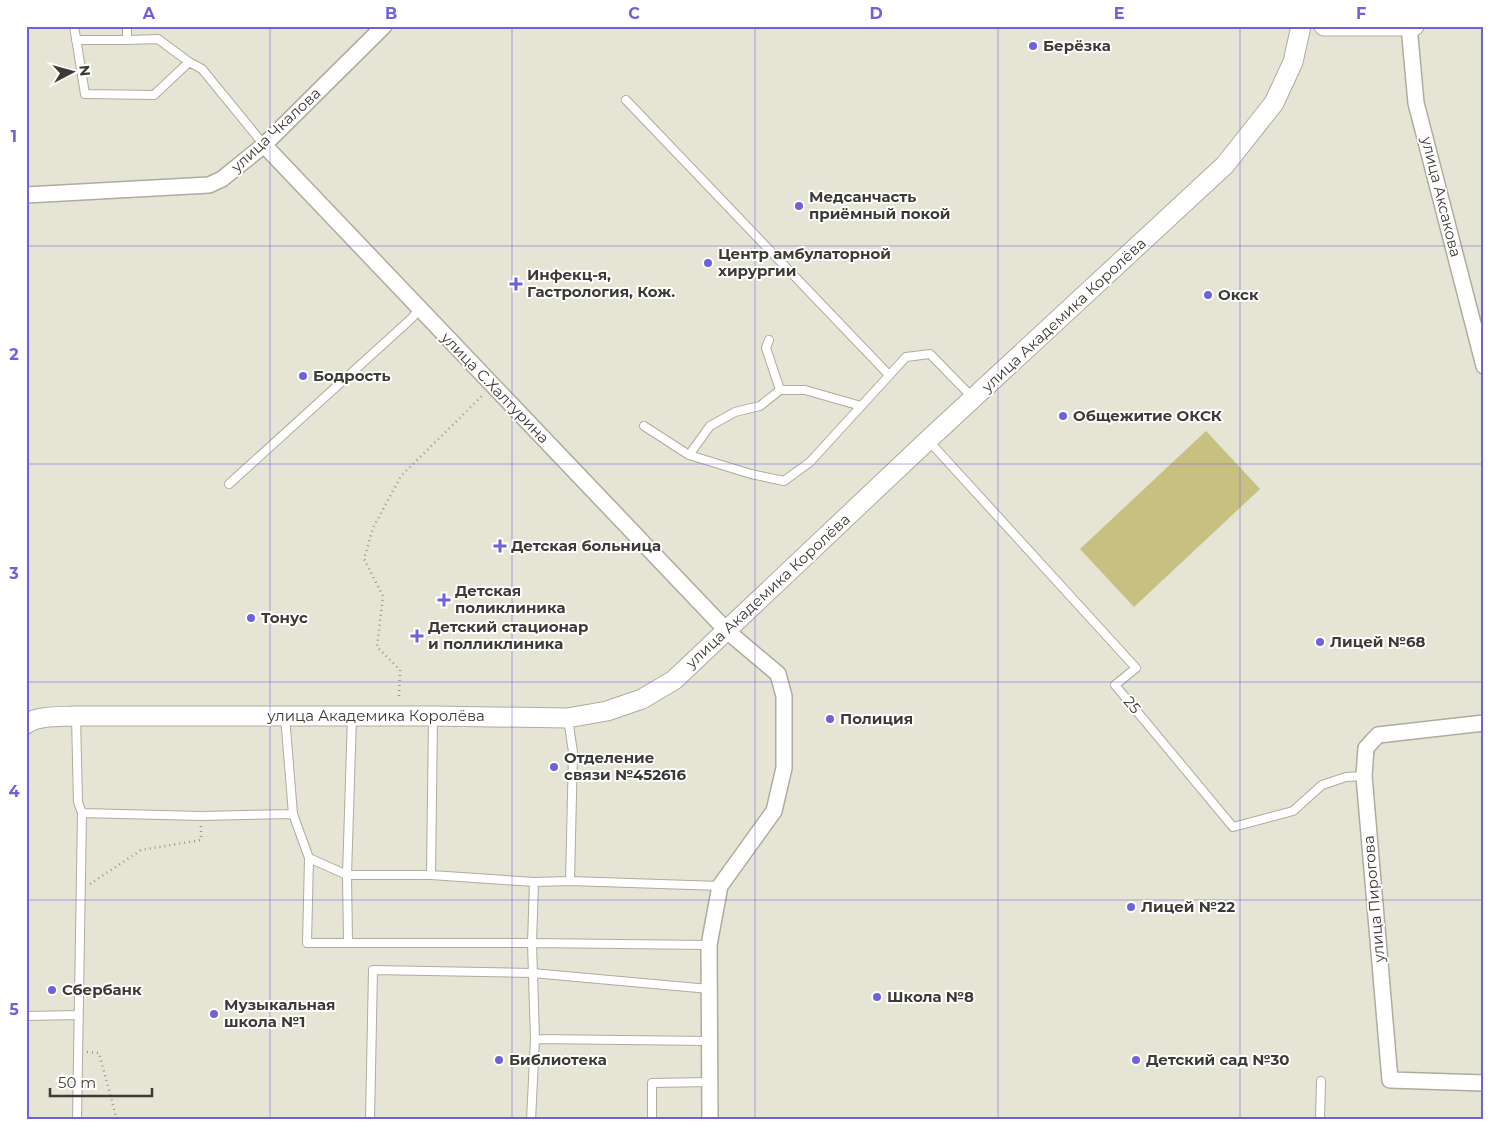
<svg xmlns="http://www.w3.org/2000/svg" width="1510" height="1146" font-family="Montserrat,sans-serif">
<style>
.green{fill:#c7c081}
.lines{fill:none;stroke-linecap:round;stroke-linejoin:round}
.service-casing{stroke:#adac9d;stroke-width:10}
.minor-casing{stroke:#adac9d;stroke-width:18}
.tertiary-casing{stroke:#adac9d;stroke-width:21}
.path{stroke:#99988d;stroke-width:2.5;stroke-dasharray:1 4;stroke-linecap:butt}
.service{stroke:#fff;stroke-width:8}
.minor{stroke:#fff;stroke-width:15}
.tertiary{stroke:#fff;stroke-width:19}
.grid{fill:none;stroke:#6d62dc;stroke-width:1;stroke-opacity:0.55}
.poi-dot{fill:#6d62dc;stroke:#fff;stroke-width:2}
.labels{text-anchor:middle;stroke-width:4;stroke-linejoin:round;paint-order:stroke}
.poi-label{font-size:15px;font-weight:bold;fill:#3b3a34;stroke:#fff;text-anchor:start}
.street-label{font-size:15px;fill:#3b3a34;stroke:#fff}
.neatline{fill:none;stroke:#6d62dc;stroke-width:2}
.grid-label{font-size:16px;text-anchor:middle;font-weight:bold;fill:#6d62dc}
</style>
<rect width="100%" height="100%" fill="#e6e4d5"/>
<path class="green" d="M 1206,431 L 1260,489 L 1134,607 L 1080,549 Z"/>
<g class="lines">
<defs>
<path id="service" d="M 74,26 L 85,94 L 154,95 L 189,62
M 127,26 L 127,40 L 158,39 L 189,62 L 202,69 L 264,145
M 76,40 L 127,40
M 626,100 L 889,375
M 769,340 L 766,348 L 780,390
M 644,426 L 689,455 L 751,474 L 784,481 L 810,462 L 906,357 L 930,354 L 973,398
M 928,440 L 1136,668 L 1115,685 L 1233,827 L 1293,811 L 1322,785 L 1346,777 L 1364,776
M 689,455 L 710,426 L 735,412 L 760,406 L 780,390 L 805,390 L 861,406
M 229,484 L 412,318 L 419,309
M 285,716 L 293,814 L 309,858 L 347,875 L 431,875 L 534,882 L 570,881 L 720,886
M 76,717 L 78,802 L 82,813 L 77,1120
M 568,719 L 573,752 L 570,881
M 82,813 L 201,816 L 293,814
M 309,858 L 307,943 L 532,943 L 709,945
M 431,875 L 433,717
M 348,942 L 347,875 L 352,716
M 26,1016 L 78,1015
M 535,1039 L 710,1041
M 370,1120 L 373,970 L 532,973 L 709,989
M 531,1120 L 535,1039 L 532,943 L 534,882
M 652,1120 L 652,1083 L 710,1082
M 1320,1120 L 1321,1081"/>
<path id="minor" d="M 1409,26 L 1416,103 L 1484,366
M 264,145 L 727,631 L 778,674 L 784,696 L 784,768 L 774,811 L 720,886 L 709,945 L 710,1120
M 26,195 L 209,185 L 222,179 L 264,145 L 384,26
M 1484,723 L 1378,735 L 1366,748 L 1364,776 L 1390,1080 L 1484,1083"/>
<path id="tertiary" d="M 1324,26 L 1414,26
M 26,724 C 39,715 61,717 76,716 L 433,716 L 567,718 L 607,711 L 642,699 L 674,680 L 928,440 L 1225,165 L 1274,103 L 1293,62 L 1301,26"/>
</defs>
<use href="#service" class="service-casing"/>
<use href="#minor" class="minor-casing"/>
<use href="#tertiary" class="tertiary-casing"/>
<path class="path" d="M 399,696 L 400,670 L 377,647 L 383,596 L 364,559 L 373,528 L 401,476 L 484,394
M 90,884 L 141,850 L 201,840 L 201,825
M 26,999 L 27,753
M 87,1052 L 99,1053 L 117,1120"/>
<use href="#service" class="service"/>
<use href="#minor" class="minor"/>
<use href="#tertiary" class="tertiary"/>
</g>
<path class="grid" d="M 270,26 L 270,1120M 512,26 L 512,1120M 755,26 L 755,1120M 998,26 L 998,1120M 1240,26 L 1240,1120M 26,246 L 1484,246M 26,464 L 1484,464M 26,682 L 1484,682M 26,900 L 1484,900"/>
<g class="poi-dot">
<circle cx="1033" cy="46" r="5"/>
<circle cx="799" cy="206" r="5"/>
<circle cx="708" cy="263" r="5"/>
<path d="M513.5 276.5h5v5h5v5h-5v5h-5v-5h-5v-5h5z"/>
<circle cx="1208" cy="295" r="5"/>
<circle cx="303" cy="376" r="5"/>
<circle cx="1063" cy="416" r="5"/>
<path d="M497.5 538.5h5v5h5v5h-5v5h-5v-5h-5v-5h5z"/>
<path d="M441.5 592.5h5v5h5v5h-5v5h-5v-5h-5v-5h5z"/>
<circle cx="251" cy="618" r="5"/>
<path d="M414.5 628.5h5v5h5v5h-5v5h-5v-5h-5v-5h5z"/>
<circle cx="1320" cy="642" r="5"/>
<circle cx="830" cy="719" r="5"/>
<circle cx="554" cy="767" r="5"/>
<circle cx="1131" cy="907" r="5"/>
<circle cx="52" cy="990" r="5"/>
<circle cx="877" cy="997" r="5"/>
<circle cx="214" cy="1014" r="5"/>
<circle cx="499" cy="1060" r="5"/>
<circle cx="1136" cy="1060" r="5"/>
</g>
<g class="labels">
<g class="poi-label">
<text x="1043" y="51">Берёзка</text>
<text x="809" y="202">Медсанчасть<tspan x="809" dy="17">приёмный покой</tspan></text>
<text x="718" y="259">Центр амбулаторной<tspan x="718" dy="17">хирургии</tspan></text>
<text x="527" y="280">Инфекц-я,<tspan x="527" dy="17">Гастрология, Кож.</tspan></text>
<text x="1218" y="300">Окск</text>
<text x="313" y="381">Бодрость</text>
<text x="1073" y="421">Общежитие ОКСК</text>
<text x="511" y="551">Детская больница</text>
<text x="455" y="596">Детская<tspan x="455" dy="17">поликлиника</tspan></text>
<text x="261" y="623">Тонус</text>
<text x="428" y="632">Детский стационар<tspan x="428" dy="17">и полликлиника</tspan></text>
<text x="1330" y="647">Лицей №68</text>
<text x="840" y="724">Полиция</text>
<text x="564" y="763">Отделение<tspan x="564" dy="17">связи №452616</tspan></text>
<text x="1141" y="912">Лицей №22</text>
<text x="62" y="995">Сбербанк</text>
<text x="887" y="1002">Школа №8</text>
<text x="224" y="1010">Музыкальная<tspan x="224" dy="17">школа №1</tspan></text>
<text x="509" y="1065">Библиотека</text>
<text x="1146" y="1065">Детский сад №30</text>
</g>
<g class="street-label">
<text transform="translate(276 130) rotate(-43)" y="5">улица Чкалова</text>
<text transform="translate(1441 197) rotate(76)" y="5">улица Аксакова</text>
<text transform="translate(1064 315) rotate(-43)" y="5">улица Академика Королёва</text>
<text transform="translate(495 388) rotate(46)" y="5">улица С.Халтурина</text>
<text transform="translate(768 591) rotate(-43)" y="5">улица Академика Королёва</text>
<text transform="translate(1132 705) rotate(50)" y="5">25</text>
<text x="376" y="721">улица Академика Королёва</text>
<text transform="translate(1374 899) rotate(-95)" y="5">улица Пирогова</text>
</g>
</g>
<rect width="1510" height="1146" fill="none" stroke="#ffffff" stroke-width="55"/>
<g transform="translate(72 72) rotate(84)" stroke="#ffffff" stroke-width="4" paint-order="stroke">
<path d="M0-4L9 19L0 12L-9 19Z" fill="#3b3a34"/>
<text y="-8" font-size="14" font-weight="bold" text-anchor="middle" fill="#3b3a34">N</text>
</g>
<path d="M50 1088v8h102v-8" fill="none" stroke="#3b3a34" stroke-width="2.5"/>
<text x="58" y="1088" font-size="15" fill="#3b3a34" stroke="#ffffff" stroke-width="4" paint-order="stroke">50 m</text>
<rect x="28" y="28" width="1454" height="1090" class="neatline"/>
<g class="grid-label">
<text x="149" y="19">A</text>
<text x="391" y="19">B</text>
<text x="634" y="19">C</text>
<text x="876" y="19">D</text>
<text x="1119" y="19">E</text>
<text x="1361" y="19">F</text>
<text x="14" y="142">1</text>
<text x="14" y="360">2</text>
<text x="14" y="579">3</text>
<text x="14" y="797">4</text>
<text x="14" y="1015">5</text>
</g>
</svg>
